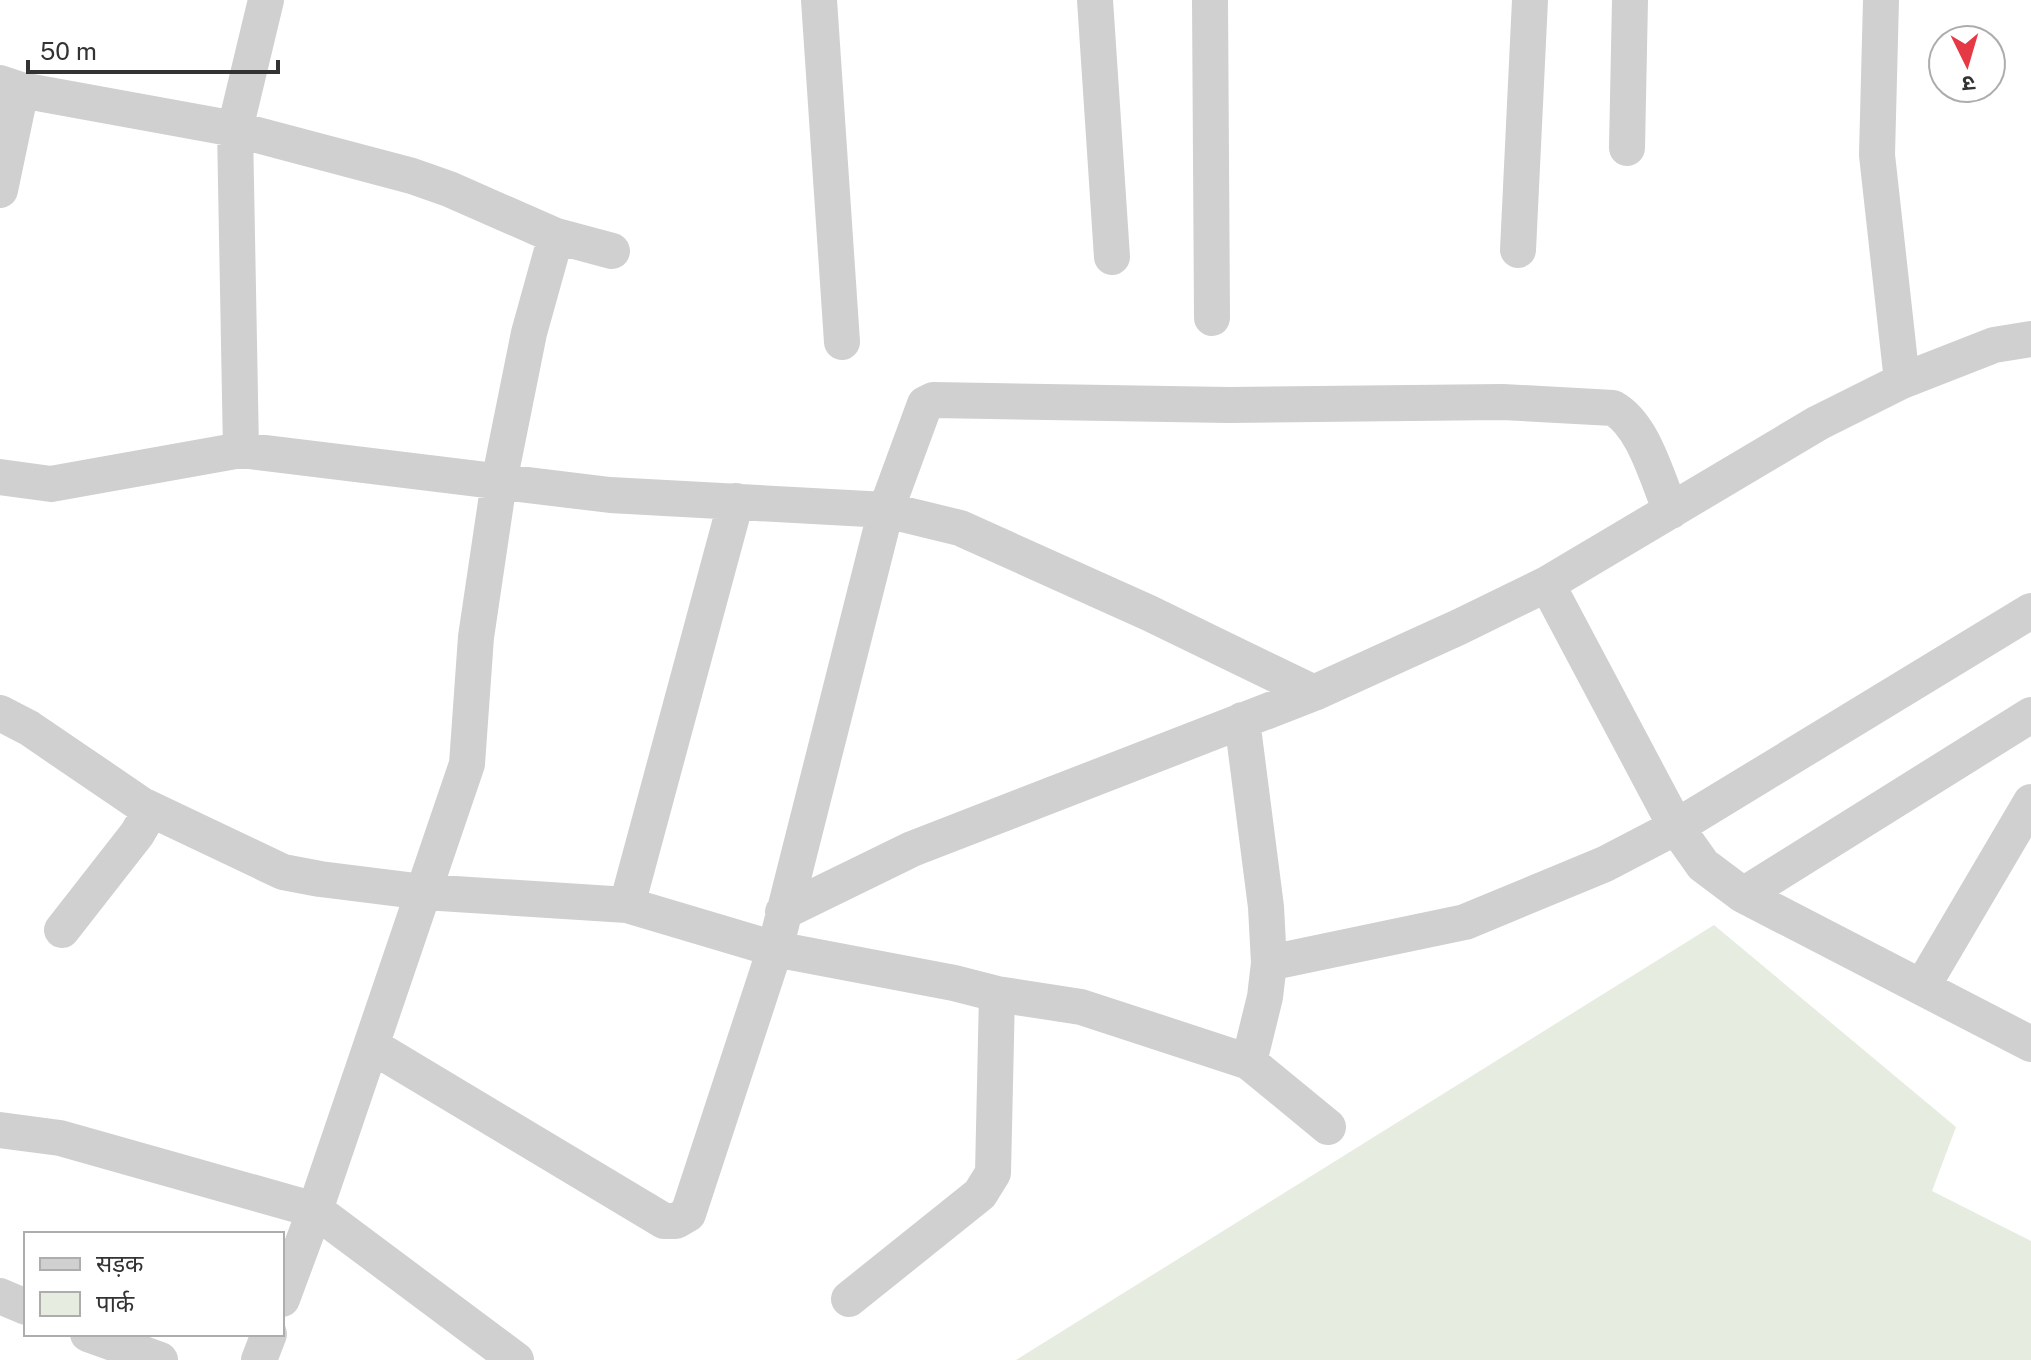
<svg xmlns="http://www.w3.org/2000/svg" width="2031" height="1360" font-family="'Public Sans','Noto Sans Devanagari',sans-serif">
<style>
.green{fill:#e6ecdf}
.lines{fill:none;stroke-linecap:round;stroke-linejoin:round}
.street{stroke:#d0d0d0;stroke-width:36}
</style>
<rect width="100%" height="100%" fill="#fff"/>
<path class="green" d="M 1714,925 L 1956,1127 L 1932,1191 L 2031,1241 L 2031,1360 L 1016,1360 Z"/>
<g class="lines">
<path class="street" d="M 819,0 L 842,342
M 1095,0 L 1112,257
M 1210,0 L 1212,318
M 1881,0 L 1877,155 L 1902,381
M 0,83 L 21,90 L 235,129 L 412,176 L 449,189 L 556,236 L 612,251
M 1627,148 L 1630,0
M 0,190 L 21,90
M 1518,250 L 1530,0
M 241,450 L 235,129 L 266,0
M 0,477 L 51,484 L 241,450 L 610,495 L 886,510 L 960,528 L 1149,613 L 1314,693
M 1547,584 L 1676,827 L 2031,611
M 0,713 L 29,728 L 142,805 L 283,872 L 320,879 L 424,892 L 627,905 L 775,949 L 954,983 L 997,994 L 1081,1007 L 1249,1062 L 1328,1127
M 1242,720 L 1266,907 L 1269,963 L 1265,997 L 1249,1062
M 1743,895 L 2031,715
M 627,905 L 736,501
M 783,912 L 912,849 L 1314,693 L 1459,627 L 1547,584 L 1818,423 L 1902,381 L 1994,345 L 2031,339
M 62,930 L 137,834 L 151,810
M 1269,963 L 1465,922 L 1605,864 L 1676,827 L 1703,865 L 1743,895 L 2031,1044
M 1922,987 L 2031,802
M 372,1046 L 664,1221 L 676,1221 L 688,1214 L 775,949 L 886,510 L 925,404 L 933,400 L 1229,405 L 1503,402 L 1613,408 C 1644,425 1657,479 1671,511
M 0,1130 L 60,1138 L 315,1210 L 516,1360
M 0,1296 L 26,1307
M 282,1299 L 315,1210 L 467,764 L 476,637 L 499,482 L 529,333 L 556,236
M 849,1299 L 980,1194 L 993,1173 L 997,994
M 88,1334 L 160,1360
M 259,1360 L 269,1334"/>
</g>
<rect x="24" y="1232" width="260" height="104" fill="#ffffff" stroke="#adadad" stroke-width="2"/>
<rect x="40" y="1258" width="40" height="12" fill="#d0d0d0" stroke="#adadad" stroke-width="2"/>
<text x="96" y="1272" font-size="24" fill="#333333">सड़क</text>
<rect x="40" y="1292" width="40" height="24" fill="#e6ecdf" stroke="#adadad" stroke-width="2"/>
<text x="96" y="1312" font-size="24" fill="#333333">पार्क</text>
<g transform="translate(1967 64) rotate(175)"><circle r="38" fill="#ffffff" stroke="#adadad" stroke-width="2"/>
<path d="M0-6L14 30L0 20L-14 30Z" fill="#e63946"/>
<text y="-12" font-size="22" font-weight="bold" text-anchor="middle" fill="#333333">उ</text>
</g>
<path d="M28 60v12h250v-12" fill="none" stroke="#333333" stroke-width="4"/>
<text x="40" y="60" font-size="24" fill="#333333" stroke="#ffffff" stroke-width="6" paint-order="stroke">50 m</text>
</svg>
